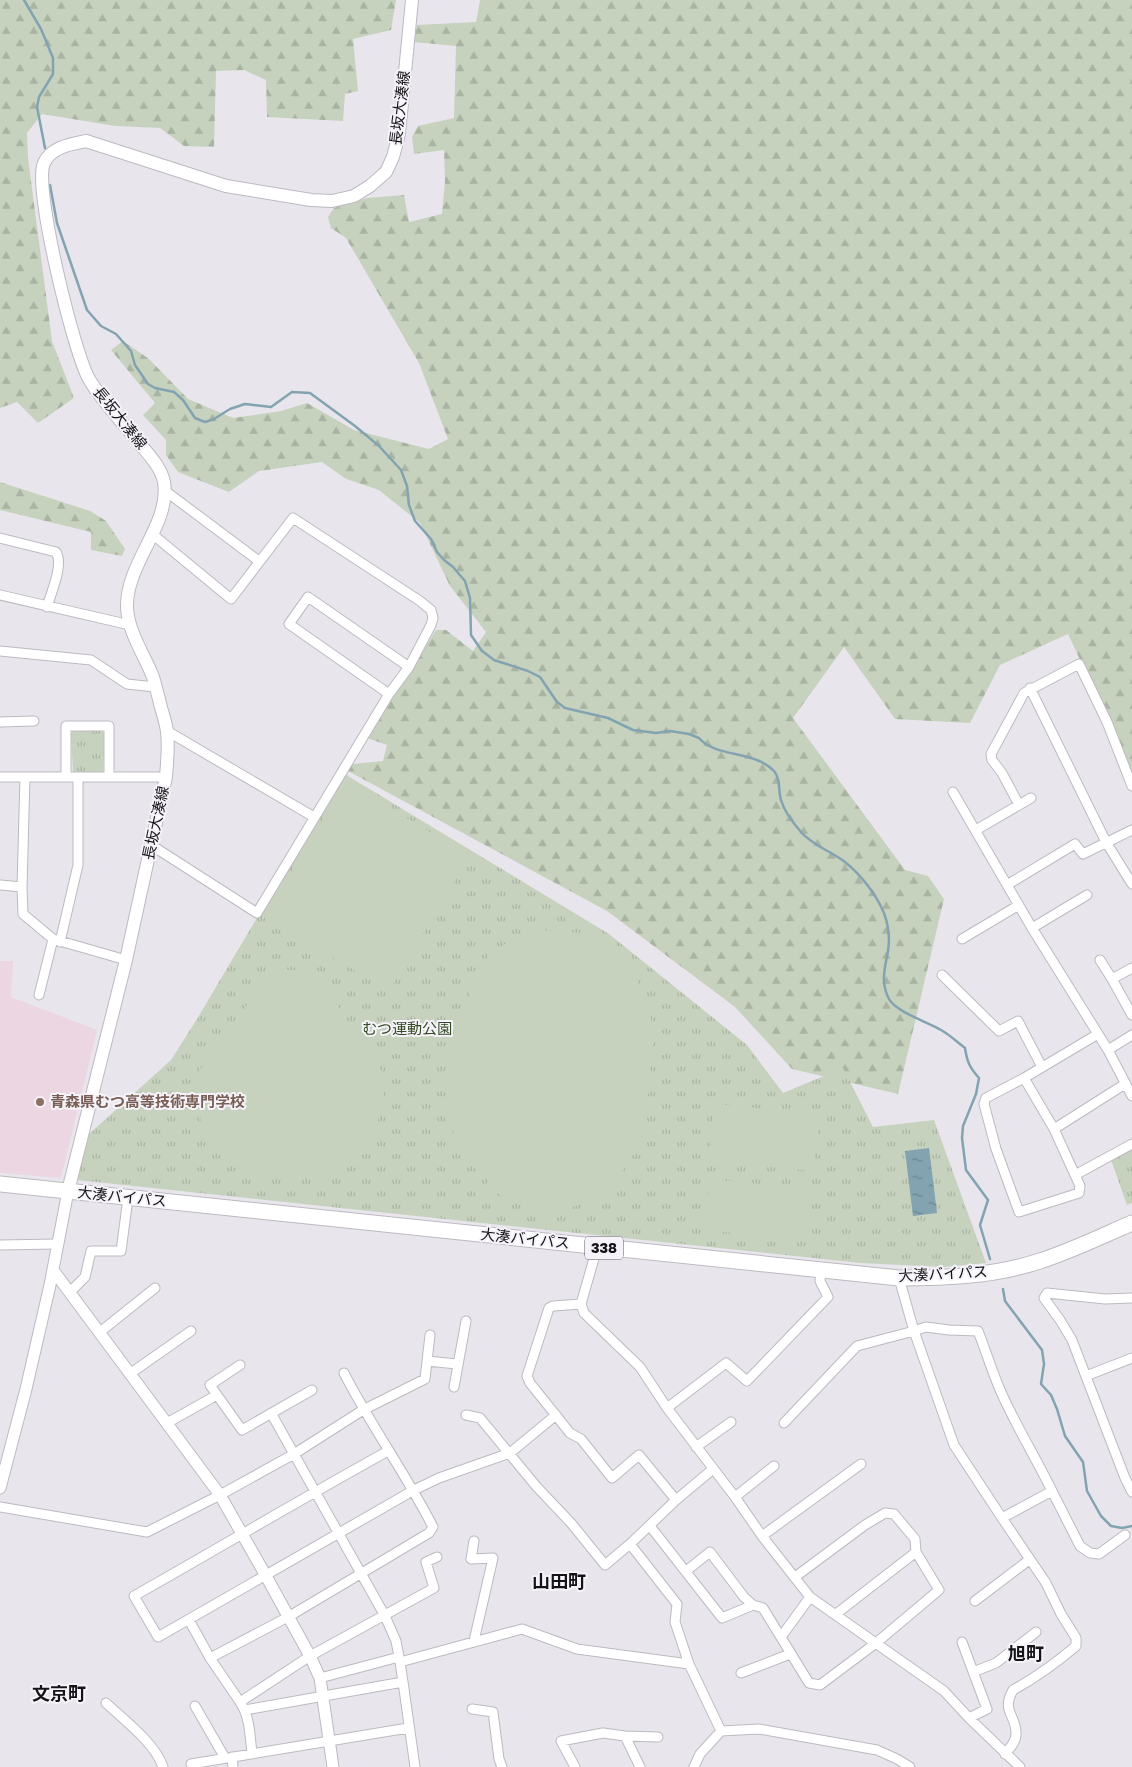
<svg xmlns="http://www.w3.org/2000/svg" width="1132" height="1767" font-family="'Golos Text','Noto Sans JP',sans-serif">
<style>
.education{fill:#ecd6e2}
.forest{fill:url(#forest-firs)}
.park{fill:url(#park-tufts)}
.pitch{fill:#c6d2be}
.water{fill:url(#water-ripples)}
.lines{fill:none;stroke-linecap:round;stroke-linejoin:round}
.stream{stroke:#83a3b1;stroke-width:2.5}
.minor-casing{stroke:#bcbac0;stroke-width:11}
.tertiary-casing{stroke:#bcbac0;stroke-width:13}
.secondary-casing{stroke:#bcbac0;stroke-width:14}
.trunk-casing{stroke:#bcbac0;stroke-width:17}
.minor{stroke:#fff;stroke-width:9}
.tertiary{stroke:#fff;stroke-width:11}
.secondary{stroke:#fff;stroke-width:12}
.trunk{stroke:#fff;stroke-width:15}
.education-dot{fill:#8d6e63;stroke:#f5f3f9;stroke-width:2}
.labels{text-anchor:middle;stroke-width:4;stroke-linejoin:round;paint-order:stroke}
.shield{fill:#f5f3f9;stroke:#585659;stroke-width:1}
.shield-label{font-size:14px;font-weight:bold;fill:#141315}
.street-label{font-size:15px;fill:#141315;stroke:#f5f3f9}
.park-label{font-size:15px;fill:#324a21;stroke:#f5f3f9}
.education-label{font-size:15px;font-weight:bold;fill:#785e54;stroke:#f5f3f9;text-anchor:start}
.quarter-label{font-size:18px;font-weight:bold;fill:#141315;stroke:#f5f3f9}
</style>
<defs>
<pattern id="forest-firs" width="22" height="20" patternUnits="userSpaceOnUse" patternTransform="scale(1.25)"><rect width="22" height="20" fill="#c6d2be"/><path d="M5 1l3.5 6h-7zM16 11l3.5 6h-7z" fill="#a9b3a2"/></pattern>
<pattern id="park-tufts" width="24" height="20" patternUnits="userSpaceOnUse" patternTransform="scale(1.25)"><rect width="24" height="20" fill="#c6d2be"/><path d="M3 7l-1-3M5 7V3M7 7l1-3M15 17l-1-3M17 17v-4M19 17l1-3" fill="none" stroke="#a9b3a2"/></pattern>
<pattern id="water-ripples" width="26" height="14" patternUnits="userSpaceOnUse" patternTransform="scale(1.25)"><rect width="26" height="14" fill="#83a3b1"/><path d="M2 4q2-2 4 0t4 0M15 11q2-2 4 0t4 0" fill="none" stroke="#6a848f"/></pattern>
</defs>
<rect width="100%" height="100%" fill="#e8e6ec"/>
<path class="education" d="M 0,961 L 13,961 L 11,997 L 97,1030 L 61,1178 L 0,1173 Z"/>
<path class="forest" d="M 0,0 L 396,0 L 391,30 L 353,39 L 358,91 L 345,94 L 343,121 L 267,117 L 266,80 L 244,70 L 216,71 L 214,147 L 184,146 L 160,128 L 115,126 L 42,114 L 27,133 L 28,158 L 52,341 L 74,398 L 38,423 L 17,402 L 0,408 Z
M 480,0 L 1132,0 L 1132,771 L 1068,634 L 1000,665 L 970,723 L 895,719 L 844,647 L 793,718 L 905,870 L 928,876 L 944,899 L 898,1094 L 792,1069 L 735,1007 L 607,911 L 348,771 L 352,764 L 383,761 L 387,745 L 367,738 L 436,630 L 446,630 L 473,651 L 486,632 L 450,586 L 420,523 L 379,490 L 346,479 L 322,462 L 259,471 L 229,492 L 178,472 L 166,455 L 166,440 L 143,415 L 155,403 L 111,350 L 123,341 L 149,359 L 188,399 L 233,418 L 281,411 L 307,403 L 354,430 L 429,449 L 448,439 L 419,363 L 346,238 L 331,228 L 328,217 L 334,208 L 367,198 L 404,195 L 409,222 L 442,214 L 445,181 L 444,150 L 414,154 L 412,137 L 418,126 L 454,118 L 456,46 L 414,42 L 417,25 L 476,22 Z
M 0,482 L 90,511 L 106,521 L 125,549 L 122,556 L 91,550 L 91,532 L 0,510 Z"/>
<path class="park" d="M 73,731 L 100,731 L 105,733 L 103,772 L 73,772 L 71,734 Z
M 343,773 L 609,934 L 747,1045 L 783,1093 L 843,1068 L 873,1127 L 934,1120 L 986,1263 L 944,1267 L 860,1263 L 77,1180 L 74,1177 L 88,1135 L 171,1060 L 197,1019 Z
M 1132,1150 L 1132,1203 L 1127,1205 L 1111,1160 Z"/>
<path class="pitch" d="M 343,786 L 353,786 L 470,856 L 393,984 L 382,986 L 264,918 Z
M 542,930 C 558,931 575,931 590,936 C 601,940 613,951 621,959 C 641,980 652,1008 653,1037 C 654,1052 650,1068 649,1083 C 647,1100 647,1118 641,1135 C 629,1171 603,1203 563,1209 C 558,1209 553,1211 548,1210 C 525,1209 504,1197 484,1186 L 489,1181 L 470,1164 L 452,1130 L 448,1105 L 449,1062 L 455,1028 L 462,1028 C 468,1003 471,971 492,953 C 505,941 525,936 542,930 Z
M 273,969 L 314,971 L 382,1071 L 384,1096 L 380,1115 L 371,1137 L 355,1160 L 330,1175 L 294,1179 L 265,1176 L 235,1165 L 216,1148 L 201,1120 L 197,1100 L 196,1075 Z
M 715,1104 L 819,1114 L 813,1171 L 709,1161 Z
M 709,1179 L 810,1189 L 804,1240 L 704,1230 Z"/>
<path class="water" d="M 929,1148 L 937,1213 L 913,1216 L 905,1151 Z"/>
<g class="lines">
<path class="stream" d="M 24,0 L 41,29 L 53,58 L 53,74 L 39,97 L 37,107 L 45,148
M 50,185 L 57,223 L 87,310 L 101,326 L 116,334 L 131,351 L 135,365 L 148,384 L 155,388 L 174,392 L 183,400 L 195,418 L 205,422 L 214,419 L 230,409 L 245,404 L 271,407 L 292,392 L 310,393 L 355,426 L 379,446 L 401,470 L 407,486 L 409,505 L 415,521 L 431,539 L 437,552 L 444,560 L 453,567 L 465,581 L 470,598 L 471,635 L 482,651 L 494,660 L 528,671 L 540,677 L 557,702 L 565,708 L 608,718 L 633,730 L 656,733 L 670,731 L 689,734 L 699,738 C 716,758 754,750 774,771 C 781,779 778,791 781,800 C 784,811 794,824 801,832 C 813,846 831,851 845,862 C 861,875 876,894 884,913 C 888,924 890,939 888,951 C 885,968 880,982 889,999 C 896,1012 928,1022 941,1030 C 950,1035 957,1042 965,1048 C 967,1062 970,1068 979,1078 L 976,1094 L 963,1126 L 962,1138 L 966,1170 L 988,1200 L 980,1225 L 990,1259
M 1003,1289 L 1005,1301 L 1042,1350 L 1044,1364 L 1041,1384 L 1051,1395 L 1057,1409 L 1065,1436 L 1083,1462 L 1087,1491 L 1101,1516 L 1111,1526 L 1122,1528 L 1132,1526"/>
<defs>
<path id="minor" d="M 164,490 L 259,561
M 0,538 L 56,552 C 64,564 51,593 47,607
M 0,595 L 130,625
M 0,651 L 91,660 L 127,684 L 155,687
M 1030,688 L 1106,842 L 1132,884
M 389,694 L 289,624 L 308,597 L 409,667
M 0,722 L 34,721
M 167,731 L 314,817
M 0,777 L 166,777
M 25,777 L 22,887 L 23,914 L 53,939 L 126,960
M 66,777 L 66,726 L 109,726 L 109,777
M 953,792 L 1032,928 L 1108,1050 L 1132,1096
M 1019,805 L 1002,773 L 992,760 L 991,754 L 1024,693 L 1079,664 L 1107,722 L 1132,786
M 976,830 L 1031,798
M 151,845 L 257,913 L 389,694 L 409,667 L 431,625 L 433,618 L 431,610 L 420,601 L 293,518 L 231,599 L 151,533
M 0,885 L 22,887
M 1007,885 L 1075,844 L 1083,854 L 1132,830
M 1032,928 L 1087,895
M 962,939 L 1019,905
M 60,942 L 78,865 L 78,777
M 1100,960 L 1112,979 L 1132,1015
M 942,975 L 999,1031 L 1018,1021 L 1042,1067
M 1112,979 L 1132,968
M 39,995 L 53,939
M 1098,1034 L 1024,1078 L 986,1098 L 984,1104 L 996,1149 L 1019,1212 L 1079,1193 L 1080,1186 L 1075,1175 L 1132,1144
M 1108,1050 L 1132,1035
M 1024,1078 L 1054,1129 L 1075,1175
M 1054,1129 L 1125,1084
M 0,1245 L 57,1244
M 597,1248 L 581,1304 L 584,1313 L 640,1367 L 667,1408 L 735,1497 L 762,1536 L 810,1597 L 944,1691 L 969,1718 L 1020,1767
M 70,1292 L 85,1277 L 91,1251 L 121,1251 L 128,1198
M 1132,1298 L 1105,1299 L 1047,1293 L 1044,1298 L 1060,1320 L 1072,1340 L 1125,1478 L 1132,1492
M 581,1304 L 553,1306 L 549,1308 L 527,1376 L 530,1383 L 570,1433 L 581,1439 L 612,1478 L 639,1455 L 676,1500
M 926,1327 L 949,1330 L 978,1331 C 986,1351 992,1372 1001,1392 C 1016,1426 1036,1458 1052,1491 L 1002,1518 L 954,1445 L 914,1331 Z
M 100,1332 L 155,1288
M 427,1361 L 457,1364
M 131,1373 L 191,1331
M 1086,1376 L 1132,1358
M 454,1387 L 466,1321
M 217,1395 L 210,1385 L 240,1365
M 667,1408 L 726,1363 L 747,1381 L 828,1297 L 820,1281 L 821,1270
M 271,1413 L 385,1616 L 396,1641 L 400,1662
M 466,1415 L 480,1418 L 536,1486 L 571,1523 L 605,1565 L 630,1544 L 677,1604 L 675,1622 L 689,1664 L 721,1731 L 700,1754 L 694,1767
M 167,1423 L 217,1395 L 242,1430 L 312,1390
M 784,1423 L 857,1346 L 914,1331 L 899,1278
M 696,1447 L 731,1422
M 388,1451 C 303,1498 219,1548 134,1596 L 158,1637 L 414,1490 L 439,1478 L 510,1453 L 556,1415
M 1052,1491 L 1080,1546 L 1090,1553 L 1099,1554 L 1125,1535
M 735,1497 L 774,1466
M 0,1507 L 147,1532 L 220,1495 L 294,1454 L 363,1410 L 425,1379 L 430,1335
M 1002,1518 L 1046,1583 L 1061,1614 L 1076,1638 L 1076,1646 C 1056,1663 1035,1678 1013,1690 C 1001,1711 1016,1715 1016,1733 C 1017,1741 1010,1748 1005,1754
M 650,1526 L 722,1618 L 753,1605
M 762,1536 L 861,1464
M 474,1541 L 471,1559 L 493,1558 L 474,1641
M 630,1544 L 676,1500 L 713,1469
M 686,1571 L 710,1552 L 744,1597 L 753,1605 L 763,1608 L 809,1683 L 820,1685 L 876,1643 L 939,1590 L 916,1552
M 795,1577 L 865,1525 L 885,1513 L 894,1514 L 915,1539 L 916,1552 L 836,1614
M 975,1601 L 1029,1560
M 189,1620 L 210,1658 L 288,1617 L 429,1533 L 433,1527 C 406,1474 371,1426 344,1373
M 781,1637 L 810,1597
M 962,1642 L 987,1709 L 969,1718
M 210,1658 L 240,1702
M 973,1672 L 996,1663 L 1036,1632
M 741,1673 L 790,1654
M 320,1678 L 399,1657
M 403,1682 L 415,1767
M 106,1703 C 124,1720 155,1743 163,1767
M 195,1706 L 225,1758
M 472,1709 L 493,1712 L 499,1759 L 502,1767
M 245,1710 L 403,1682 L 400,1662 L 522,1629 L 577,1649 L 689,1664
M 721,1731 L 759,1729 L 877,1750 L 897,1759 L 910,1767
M 625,1736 L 640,1767
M 252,1754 C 250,1736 250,1717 240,1702 L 310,1656 L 434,1588 L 426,1562 L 437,1557
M 232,1757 L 233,1767
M 191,1764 L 408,1728
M 575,1767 L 561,1741 L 603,1733 L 625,1736 L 658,1737"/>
<path id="tertiary" d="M 53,1270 L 220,1495 L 266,1576 L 310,1656 L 320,1678 L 333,1767
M 0,1488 L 26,1389 L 50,1285 L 68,1191"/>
<path id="secondary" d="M 68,1191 L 126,960 L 166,777 C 167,762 169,747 167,732 C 166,721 161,710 159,699 C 157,692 155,684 153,677 C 144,654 128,632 127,607 C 126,563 171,524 164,482 C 161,467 149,455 140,444 C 124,424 101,400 89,379 C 74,353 33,187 44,163 C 51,147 71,144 86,141 L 226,186 L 311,200 L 332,201 L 354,196 L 370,186 L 386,172 L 393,157 L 399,134 L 412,0"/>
<path id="trunk" d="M 0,1184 L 899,1278 C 947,1278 994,1276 1040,1261 C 1071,1251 1102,1236 1132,1223"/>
</defs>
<use href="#minor" class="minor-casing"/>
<use href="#tertiary" class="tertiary-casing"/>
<use href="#secondary" class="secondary-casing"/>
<use href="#trunk" class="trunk-casing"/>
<use href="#minor" class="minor"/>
<use href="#tertiary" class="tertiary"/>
<use href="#secondary" class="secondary"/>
<use href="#trunk" class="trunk"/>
</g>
<circle class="education-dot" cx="40" cy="1102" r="5"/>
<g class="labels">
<rect class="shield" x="585" y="1236.5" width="38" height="23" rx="4"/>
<g class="shield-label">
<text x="604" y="1253">338</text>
</g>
<g class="street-label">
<text transform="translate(400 108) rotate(-83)" y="5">長坂大湊線</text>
<text transform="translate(120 418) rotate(51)" y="5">長坂大湊線</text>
<text transform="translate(156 823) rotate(-78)" y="5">長坂大湊線</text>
<text transform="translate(122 1197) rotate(6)" y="5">大湊バイパス</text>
<text transform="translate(525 1239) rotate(6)" y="5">大湊バイパス</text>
<text transform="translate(943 1274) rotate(-3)" y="5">大湊バイパス</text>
</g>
<g class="park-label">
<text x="407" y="1034">むつ運動公園</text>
</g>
<g class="education-label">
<text x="50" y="1107">青森県むつ高等技術専門学校</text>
</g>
<g class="quarter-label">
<text x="559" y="1588">山田町</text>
<text x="1026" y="1660">旭町</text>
<text x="59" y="1700">文京町</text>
</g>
</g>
</svg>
